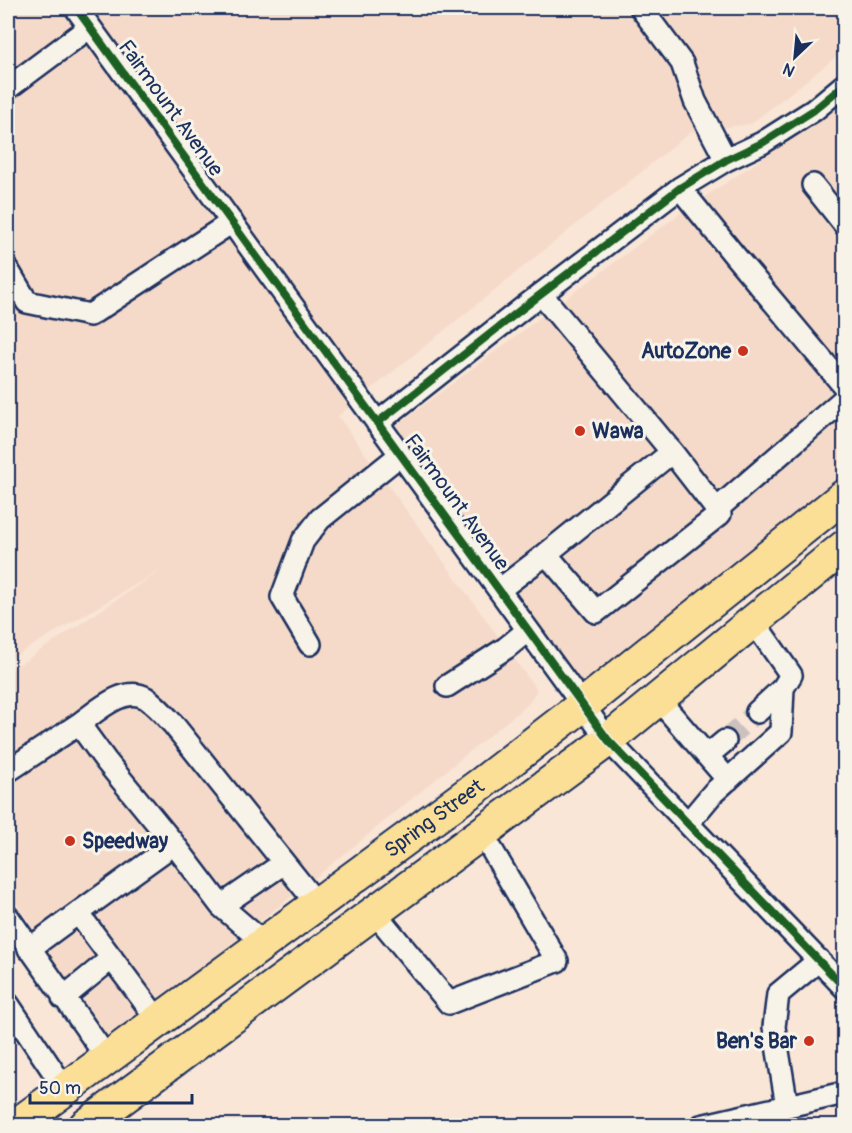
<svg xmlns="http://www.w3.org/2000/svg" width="852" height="1133" font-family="Pangolin,sans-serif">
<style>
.built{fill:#f6dac9}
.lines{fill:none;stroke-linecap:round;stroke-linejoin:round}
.minor-tunnel{stroke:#cdc1bf;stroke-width:21;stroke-dasharray:21 10;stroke-linecap:butt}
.minor-casing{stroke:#1b2f5e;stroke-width:26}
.highway-casing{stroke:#1b2f5e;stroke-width:36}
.minor{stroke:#f7f3e8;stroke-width:21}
.highway{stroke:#fbdf96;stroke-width:32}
.cycleway-casing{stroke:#f7f3e8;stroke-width:11}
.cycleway{stroke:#1b5e20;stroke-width:8}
.poi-dot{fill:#c8321e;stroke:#f7f3e8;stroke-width:2}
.labels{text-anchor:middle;stroke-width:6;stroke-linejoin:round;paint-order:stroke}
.street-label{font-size:21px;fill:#1b2f5e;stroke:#f7f3e8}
.poi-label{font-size:21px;font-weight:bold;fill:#1b2f5e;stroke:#f7f3e8;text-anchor:end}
</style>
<rect width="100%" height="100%" fill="#f9e6d7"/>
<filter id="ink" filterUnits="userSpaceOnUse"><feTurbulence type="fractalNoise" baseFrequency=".0167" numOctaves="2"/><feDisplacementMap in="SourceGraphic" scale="12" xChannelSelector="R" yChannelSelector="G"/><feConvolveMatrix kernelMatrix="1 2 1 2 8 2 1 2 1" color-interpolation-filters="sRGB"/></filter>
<g filter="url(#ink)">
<path class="built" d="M 8,8 L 844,8 L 844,51 L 751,124 L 691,132 L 338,416 L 537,690 L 528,704 L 326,869 L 107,1043 L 8,890 L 8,672 L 164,568 L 8,660 Z
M 841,107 L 844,111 L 844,478 L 584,697 L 390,430 L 683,211 Z"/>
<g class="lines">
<path class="minor-tunnel" d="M 725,741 L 757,712"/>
<defs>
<path id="minor" d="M 76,8 L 608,740 L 844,987
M 641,8 L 682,63 L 695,101 L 726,160
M 8,88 L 90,27
M 813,185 L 844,224
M 680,188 L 735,256 L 844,386
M 8,270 L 27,302 L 90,315 L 232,222
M 541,294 L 672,452
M 377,423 L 523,308 L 680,188 L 726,160 L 762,143 L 814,110 L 844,85
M 716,510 L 844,399
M 499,590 L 546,554 L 672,452 L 720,514 L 596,612 L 546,554
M 754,622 L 791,675 L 783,688 L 757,712
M 310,644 L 282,597 L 303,541 L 320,519 L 400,455
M 447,686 L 506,648 L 528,630
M 658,699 L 728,780
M 79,724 C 96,712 124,685 146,698 C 156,705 165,715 173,724 L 317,904
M 707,756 L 725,741
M 8,771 L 79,724 L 106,761 L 174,844 L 221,906 L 264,943
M 688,823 L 713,793 L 781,732 L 783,688
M 221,906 L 284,863
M 374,912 L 449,1003 L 557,961 L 482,833
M 78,913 L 174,844
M 8,917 L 107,1058
M 29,949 L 78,913 L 158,1020
M 63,998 L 112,958
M 8,1004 L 65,1089
M 787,1106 L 774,1027 L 778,994 L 819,960
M 701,1126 L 844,1093"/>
<g id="highway">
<path id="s1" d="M 15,1126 L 482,783 L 583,705 L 844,496"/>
<path d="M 85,1126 L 608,740 L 844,547"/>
</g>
</defs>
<use href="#minor" class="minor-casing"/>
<use href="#highway" class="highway-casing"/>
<use href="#minor" class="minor"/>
<use href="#highway" class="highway"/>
<defs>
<path id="cycleway" d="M 76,8 L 608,740 L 844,987
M 377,423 L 523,308 L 680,188 L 726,160 L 762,143 L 814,110 L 844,85"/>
</defs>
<use href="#cycleway" class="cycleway-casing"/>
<use href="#cycleway" class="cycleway"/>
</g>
</g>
<g class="poi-dot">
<circle cx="743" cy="351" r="6"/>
<circle cx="580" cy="431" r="6"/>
<circle cx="70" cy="841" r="6"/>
<circle cx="809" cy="1041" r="6"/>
</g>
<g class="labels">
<g class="street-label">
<text transform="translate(171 108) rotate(54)" y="7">Fairmount Avenue</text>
<text transform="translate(457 502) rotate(54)" y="7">Fairmount Avenue</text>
<text dy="7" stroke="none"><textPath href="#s1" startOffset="520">Spring Street</textPath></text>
</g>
<g class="poi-label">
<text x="731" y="358">AutoZone</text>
<text x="592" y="438" text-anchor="start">Wawa</text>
<text x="82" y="848" text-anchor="start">Speedway</text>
<text x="797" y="1048">Ben's Bar</text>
</g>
</g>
<rect width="852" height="1133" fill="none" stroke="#f7f3e8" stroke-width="30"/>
<rect x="15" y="15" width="822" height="1103" fill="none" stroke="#1b2f5e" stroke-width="2" filter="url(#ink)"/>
<g transform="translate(795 57) rotate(206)" stroke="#f7f3e8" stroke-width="4.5" paint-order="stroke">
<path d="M0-4.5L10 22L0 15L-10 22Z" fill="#1b2f5e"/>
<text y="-9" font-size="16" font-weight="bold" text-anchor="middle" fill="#1b2f5e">N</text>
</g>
<path d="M30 1094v9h162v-9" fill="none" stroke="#1b2f5e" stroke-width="3"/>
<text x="39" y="1094" font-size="18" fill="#1b2f5e" stroke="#f7f3e8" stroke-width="4.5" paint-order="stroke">50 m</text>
</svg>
